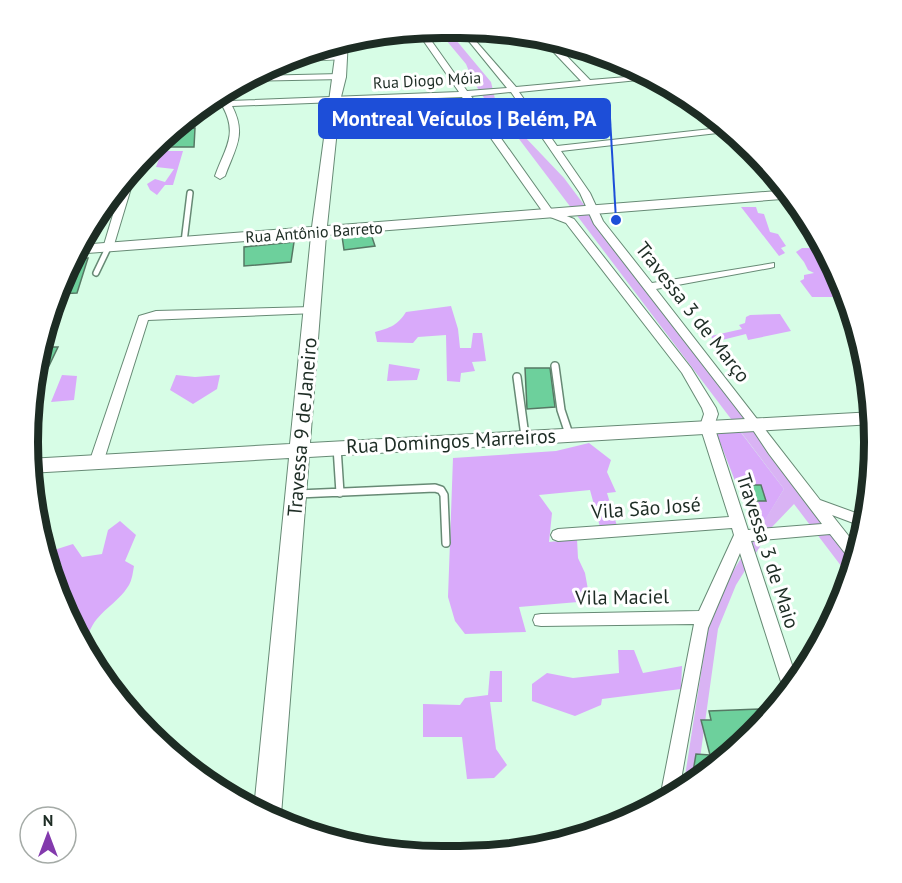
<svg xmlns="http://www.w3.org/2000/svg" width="902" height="883" font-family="'PT Sans',sans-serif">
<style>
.forest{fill:#d9aafa}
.water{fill:#d9b3f4}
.building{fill:#6dd09c;stroke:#567864;stroke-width:1.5}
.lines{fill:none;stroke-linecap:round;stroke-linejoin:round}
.lane-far2-casing{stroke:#678a75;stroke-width:6}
.lane-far1-casing{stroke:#678a75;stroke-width:8}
.lane-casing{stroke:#678a75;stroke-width:10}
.street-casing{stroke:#678a75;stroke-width:2}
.secondary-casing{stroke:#678a75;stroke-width:2}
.lane-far2{stroke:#fff;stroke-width:4.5}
.lane-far1{stroke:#fff;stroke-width:5}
.lane{stroke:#fff;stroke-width:7}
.street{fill:#fff;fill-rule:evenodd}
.secondary{fill:#fff;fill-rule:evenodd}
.labels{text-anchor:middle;stroke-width:6;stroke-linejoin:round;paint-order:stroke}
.far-street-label{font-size:16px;fill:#1d2c24;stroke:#fff}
.street-label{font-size:20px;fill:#1d2c24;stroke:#fff}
.rim{fill:none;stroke:#1d2c24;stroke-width:8}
.leader{fill:none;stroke:#1d4ed8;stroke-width:2}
.callout-dot{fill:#1d4ed8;stroke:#fff;stroke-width:2}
.callout{fill:#1d4ed8;stroke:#1d4ed8;stroke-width:2}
.callout-label{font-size:21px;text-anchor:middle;font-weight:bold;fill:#fff}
</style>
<rect width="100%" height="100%" fill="#d7fde6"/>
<path class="forest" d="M 162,151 L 183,151 L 173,185 L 165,185 L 157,195 L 150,190 L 147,184 L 155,179 L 165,182 L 174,169 L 156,167 Z
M 741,207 L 756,207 L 758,213 L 764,214 L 770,232 L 778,234 L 786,246 L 781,248 L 785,253 L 779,256 Z
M 802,248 L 816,248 L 821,255 L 819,261 L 827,267 L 822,268 L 838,297 L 812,297 L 800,281 L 804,279 L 804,275 L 814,273 L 808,270 L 804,262 L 796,252 Z
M 451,306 L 458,329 L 460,348 L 471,348 L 473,333 L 482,333 L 486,361 L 472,362 L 475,371 L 461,373 L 460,382 L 447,381 L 446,335 L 418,337 L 413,343 L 377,342 L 375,332 C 390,328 398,325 406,312 Z
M 780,314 L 791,331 L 748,340 L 746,334 L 714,342 L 711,336 L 742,329 L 739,325 L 745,323 L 746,317 L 750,315 Z
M 389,364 L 420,369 L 417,380 L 387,381 Z
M 62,375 L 77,376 L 74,400 L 51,402 Z
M 176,375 L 195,377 L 220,375 L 217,389 L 193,404 L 170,390 Z
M 739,430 L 784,489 L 761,527 L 753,507 L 759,501 L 766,501 L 761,485 L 737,486 L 716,432 Z
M 589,443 L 611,460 L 607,472 L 616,492 L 607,493 L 617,526 L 600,527 L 590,490 L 539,495 L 552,513 L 549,542 L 577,539 L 578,558 L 585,573 L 590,601 L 519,607 L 526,632 L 465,634 L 455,621 L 448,597 L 453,458 L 556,451 Z
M 120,521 L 136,535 L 125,561 L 134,566 C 133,572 132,580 129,585 C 117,605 97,611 89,633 L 76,635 L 70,625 L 49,570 L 62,566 L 54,550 L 73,544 L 82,557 L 102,554 L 108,530 Z
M 618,650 L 634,650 L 643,673 L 682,666 L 681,689 L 602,699 L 601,705 L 575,716 L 532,701 L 532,684 L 547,673 L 573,678 L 619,673 Z
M 490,671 L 502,671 L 502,702 L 490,702 L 496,749 L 507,765 L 494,778 L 467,779 L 462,737 L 423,737 L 423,704 L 460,705 L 465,698 L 488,695 Z"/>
<path class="water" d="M 436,28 L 446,28 L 491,82 L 496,103 L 505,116 L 564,178 L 855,567 L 851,579 L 794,504 L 772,527 L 736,585 L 718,629 L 697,780 L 683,789 L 708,628 L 717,597 L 784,489 L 516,135 L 497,118 L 473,81 L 466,64 Z"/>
<path class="building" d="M 195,128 L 194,147 L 169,147 L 172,129 Z
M 371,234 L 375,246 L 344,250 L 342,236 Z
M 294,242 L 291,262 L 244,266 L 244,247 Z
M 88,258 L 77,293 L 56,294 L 71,259 Z
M 41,347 L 58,347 L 34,397 L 30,396 L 31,387 Z
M 525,368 L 550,368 L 555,407 L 527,409 Z
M 742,485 L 761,485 L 766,501 L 747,501 Z
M 759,709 L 763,723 L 713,771 L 691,784 L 696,754 L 710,755 L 701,720 L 711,720 L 709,711 Z"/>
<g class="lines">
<defs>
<path id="lane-far2" d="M 280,60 L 342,57"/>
<path id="lane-far1" d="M 184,242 L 190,193
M 96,273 L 108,248"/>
<path id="lane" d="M 555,366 L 561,410 L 569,434
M 517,377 L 525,436
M 337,447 L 340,493
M 298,494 L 435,488 L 441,490 L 444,495 L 446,543"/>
<path id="street" d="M 423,29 L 467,91 L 507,88 L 459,29 L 467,31 L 516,87 L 581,81 L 544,42 L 554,43 L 590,80 L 651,75 L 658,78 L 519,92 L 557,146 L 729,127 L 735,131 L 561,151 L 590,193 L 603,221 L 652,283 L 774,263 L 774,267 L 770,268 L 656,289 L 820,500 L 867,517 L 864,527 L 832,515 L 859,549 L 856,563 L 852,562 L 830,534 L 751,541 L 797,680 L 787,694 L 783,688 L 740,553 L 708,628 L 679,791 L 662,802 L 660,798 L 694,624 L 541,626 L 535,625 L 533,620 L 535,615 L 541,614 L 699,611 L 734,535 L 732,528 L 558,541 L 553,539 L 551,535 L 553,531 L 558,529 L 729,517 L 700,426 L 704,414 L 702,408 L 682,373 L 566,223 L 545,215 L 462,97 L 232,106 C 247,135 235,148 225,176 L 220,179 L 215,176 C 225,148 238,135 223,107 L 199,107 L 205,102 L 459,92 L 416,30 ZM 511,92 L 580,193 L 594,224 L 751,427 L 769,454 L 822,524 L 748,530 L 714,426 L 718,414 L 716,408 L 691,368 L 574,219 L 552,210 L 471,96 Z
M 340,74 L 343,75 L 343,79 L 241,81 L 250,76 Z
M 134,166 L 137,168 L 113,248 L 112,250 L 104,250 L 103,248 L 124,178 Z
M 312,307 L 316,309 L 318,311 L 316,313 L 148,320 L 103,463 L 101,466 L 91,466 L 89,463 L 139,316 L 156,311 Z
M 414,844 L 493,845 L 500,847 L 502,853 L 487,855 L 404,853 L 407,846 Z"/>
<path id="secondary" d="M 348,39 L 346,77 L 340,101 L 327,226 L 790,190 L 795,198 L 326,235 L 310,443 L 874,412 L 874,424 L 309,457 L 281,815 L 278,820 L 254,809 L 289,458 L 29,473 L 28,459 L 290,444 L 311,236 L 74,254 L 79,245 L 312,227 L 337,42 Z"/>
</defs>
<use href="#lane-far2" class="lane-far2-casing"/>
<use href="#lane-far1" class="lane-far1-casing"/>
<use href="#lane" class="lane-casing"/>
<use href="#street" class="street-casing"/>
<use href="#secondary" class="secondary-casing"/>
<use href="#lane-far2" class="lane-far2"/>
<use href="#lane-far1" class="lane-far1"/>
<use href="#lane" class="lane"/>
<use href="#street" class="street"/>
<use href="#secondary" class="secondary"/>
</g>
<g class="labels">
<g class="far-street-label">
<text transform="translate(427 80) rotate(-3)" y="6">Rua Diogo Móia</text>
<text transform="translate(314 232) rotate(-4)" y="6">Rua Antônio Barreto</text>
</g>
<g class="street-label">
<text transform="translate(693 312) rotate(52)" y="7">Travessa 3 de Março</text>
<text transform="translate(302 427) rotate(-85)" y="7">Travessa 9 de Janeiro</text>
<text transform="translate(451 441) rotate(-3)" y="7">Rua Domingos Marreiros</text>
<text transform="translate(646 508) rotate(-4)" y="7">Vila São José</text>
<text transform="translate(768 551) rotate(72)" y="7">Travessa 3 de Maio</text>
<text transform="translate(622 597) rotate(-1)" y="7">Vila Maciel</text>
</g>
</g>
<path d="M0 0H902V883H0ZM442 38H460A404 404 0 0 1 864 442V442A404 404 0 0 1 460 846H442A404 404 0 0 1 38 442V442A404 404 0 0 1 442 38Z" fill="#fff" fill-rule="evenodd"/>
<path class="rim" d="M442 38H460A404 404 0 0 1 864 442V442A404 404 0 0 1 460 846H442A404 404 0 0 1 38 442V442A404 404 0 0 1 442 38Z"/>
<path class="leader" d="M616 220L610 118"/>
<circle class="callout-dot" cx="616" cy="220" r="6"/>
<rect class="callout" x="319" y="99" width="291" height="39" rx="6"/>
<g class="callout-label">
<text x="464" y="126">Montreal Veículos | Belém, PA</text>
</g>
<g transform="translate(48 835)"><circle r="28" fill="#ffffff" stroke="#a5aba7" stroke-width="1.5"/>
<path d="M0-4.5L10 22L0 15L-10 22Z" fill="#833aad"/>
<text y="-9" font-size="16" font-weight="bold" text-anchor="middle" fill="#1d2c24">N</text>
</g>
</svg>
